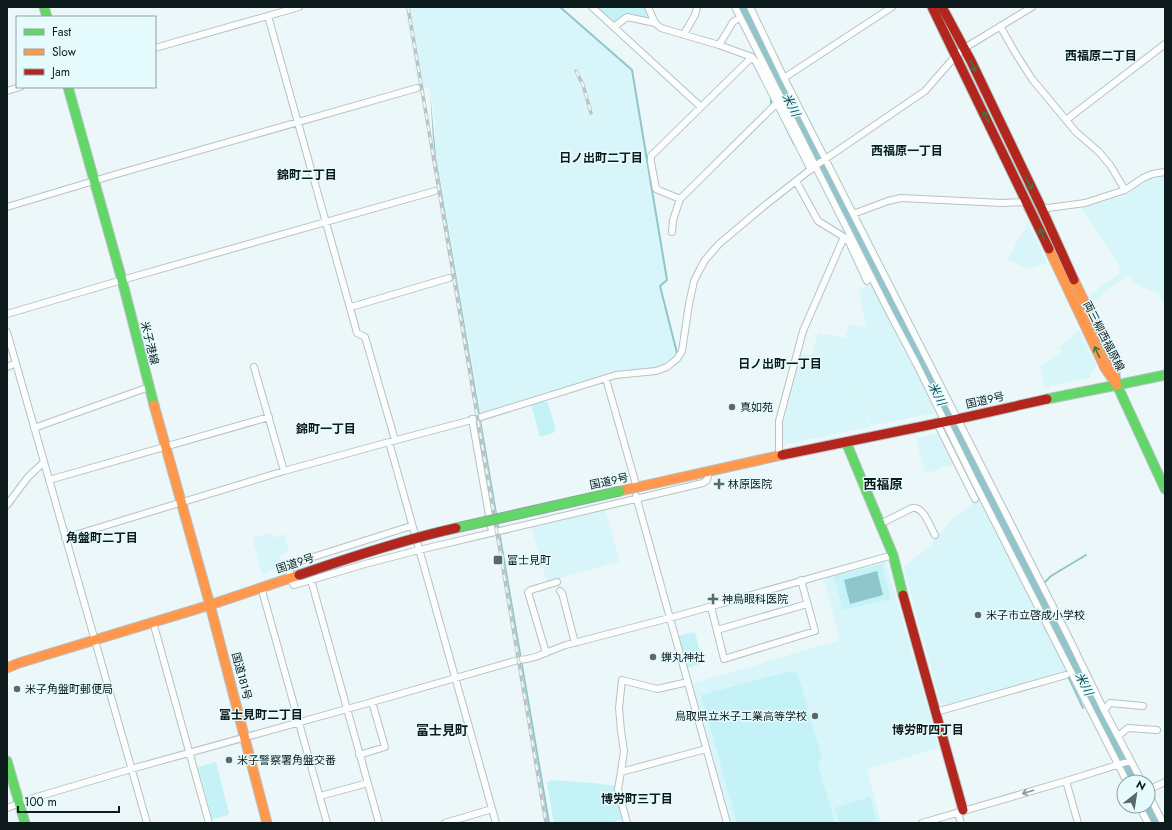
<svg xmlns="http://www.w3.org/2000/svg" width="1172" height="830" font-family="Jost,'Noto Sans JP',sans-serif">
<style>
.built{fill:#d8f6fa}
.green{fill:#c5f2f6}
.water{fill:#8ec6cc}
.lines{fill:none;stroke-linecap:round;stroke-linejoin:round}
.stream{stroke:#8ec6cc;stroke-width:2}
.river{stroke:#8ec6cc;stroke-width:12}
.street-casing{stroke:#b6c2c3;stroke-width:8}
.fast-casing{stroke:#b6c2c3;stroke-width:11}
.slow-casing{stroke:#b6c2c3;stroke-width:11}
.jam-casing{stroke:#b6c2c3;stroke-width:11}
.street{stroke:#fcfefe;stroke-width:6}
.fast{stroke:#63d668;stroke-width:9}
.slow{stroke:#ff974d;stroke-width:9}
.jam{stroke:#b3261e;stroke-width:9}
.rail-casing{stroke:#bec2c2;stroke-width:3.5}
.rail{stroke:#e6fbfd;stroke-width:2;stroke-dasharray:6;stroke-linecap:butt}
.fast-bridge-casing{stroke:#8fa1a2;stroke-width:11;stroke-linecap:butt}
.jam-bridge-casing{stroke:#8fa1a2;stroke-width:11;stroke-linecap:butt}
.fast-bridge{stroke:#63d668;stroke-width:9}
.jam-bridge{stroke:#b3261e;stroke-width:9}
.oneway{stroke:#387842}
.oneway2{stroke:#909898}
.poi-dot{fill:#5b6869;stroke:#e6fbfd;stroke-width:1.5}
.labels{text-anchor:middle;stroke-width:3;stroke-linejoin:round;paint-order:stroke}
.street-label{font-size:11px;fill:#0d1b1c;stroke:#e6fbfd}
.poi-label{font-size:11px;fill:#0d1b1c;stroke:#e6fbfd;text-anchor:start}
.neighbourhood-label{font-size:12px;font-weight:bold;fill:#0d1b1c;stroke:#e6fbfd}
.water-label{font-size:12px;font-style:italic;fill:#064e54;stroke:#e6fbfd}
.quarter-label{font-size:13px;font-weight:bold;fill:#0d1b1c;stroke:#e6fbfd}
</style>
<rect width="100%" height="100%" fill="#ebf7f8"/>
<path class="built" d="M 405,7 L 559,7 L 630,69 L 640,119 L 667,280 L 659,286 L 676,354 L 671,360 L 665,365 L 658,367 L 618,371 L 542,395 L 481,413 L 435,147 L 435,121 L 430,88 L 418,86 Z
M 1165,175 L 1165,306 L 1162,303 L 1159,294 L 1148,290 L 1133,281 L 1129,277 L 1126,276 L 1093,302 L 1089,295 L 1094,293 L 1098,288 L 1118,275 L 1120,266 L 1081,208 L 1126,195 L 1144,182 Z
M 1028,223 L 1047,263 L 1029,269 L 1007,259 Z
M 872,284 L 914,367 L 916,366 L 928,391 L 926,392 L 935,413 L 871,426 L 862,395 L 870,427 L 781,445 L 781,421 L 799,354 L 812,355 L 818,333 L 845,338 L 849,324 L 868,328 L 865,324 L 859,290 Z
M 1079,330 L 1096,366 L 1089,378 L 1045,387 L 1040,366 L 1062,352 L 1059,348 Z
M 939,433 L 954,465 L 941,467 L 941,469 L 925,473 L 916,438 Z
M 978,499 L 981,499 L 1069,671 L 1066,673 L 942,708 L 904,570 L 904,566 L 928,548 L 949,523 L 960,513 Z
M 605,509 L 620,561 L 547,582 L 531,526 Z
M 272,533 L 274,538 L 284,534 L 289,551 L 279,555 L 282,567 L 262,574 L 252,538 Z
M 885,559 L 939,748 L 867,769 L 881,823 L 731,823 L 691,684 L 840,640 L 823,576 Z"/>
<path class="green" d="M 597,7 L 644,7 L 649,16 L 646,19 L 627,14 L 616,22 L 613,22 Z
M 543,401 L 548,403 L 556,430 L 553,433 L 540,437 L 531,404 Z
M 882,564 L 891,599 L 843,610 L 834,576 Z
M 695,632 L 703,663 L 687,668 L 678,636 Z
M 791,671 L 798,675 L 822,758 L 818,765 L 835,823 L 760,823 L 759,822 L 737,823 L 701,695 Z
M 216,762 L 229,813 L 228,815 L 214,819 L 212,818 L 198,767 Z
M 550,780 L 593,783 L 616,786 L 622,817 L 621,820 L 609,823 L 554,823 L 547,783 Z
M 870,797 L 877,823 L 839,823 L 834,808 Z"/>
<path class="water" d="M 430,91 L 436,157 L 550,823 L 548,823 L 435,156 L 433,139 Z
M 877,571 L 883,595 L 850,604 L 844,580 Z"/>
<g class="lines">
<path class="stream" d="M 560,7 L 632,70 L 667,280 L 660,286 L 677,353
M 771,98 L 771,104
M 785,125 L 794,144
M 1045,582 L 1051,576 L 1086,555
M 1068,676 L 1083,708"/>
<path class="river" d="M 741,7 L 860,244 L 921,361 L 1133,782
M 1145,806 L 1153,823"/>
<defs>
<path id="street" d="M 592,7 L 701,107
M 648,7 L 655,23 L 661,28 L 719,45 L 752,57 L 756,62 L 811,170
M 735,7 L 888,310 L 917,365 L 974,481 L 1127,782
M 750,7 L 784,78 L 1069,638 L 1104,710 L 1142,782
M 268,16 L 357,333 L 365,337 L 395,440
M 1000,26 L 1016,54 L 1032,79 L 1076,132 L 1099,152 L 1110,165 L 1125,190
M 614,27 L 627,17 L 655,23
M 684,34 L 695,15 L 697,7
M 719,45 L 733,22 L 736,20
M 155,48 L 299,7
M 752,57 L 651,156 L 651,162 L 656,189 L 680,199 L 776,104
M 784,78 L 892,7
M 7,91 L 20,87
M 1066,120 L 1165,44
M 796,181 L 818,221 L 844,237 L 849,242 L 867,281
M 7,207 L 117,174 L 417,88
M 1041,207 L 1048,208 L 1085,203 L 1125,190 L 1143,178 L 1152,174 L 1165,172
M 853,214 L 888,201 L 901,198 L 1002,203 L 1027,202
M 672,232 L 673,220 L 680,199
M 351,307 L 449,278
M 7,314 L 122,280 L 435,191
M 7,332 L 147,823
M 7,367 L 16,363
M 254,367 L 284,471
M 606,379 L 637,488
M 472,419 L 492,532
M 937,423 L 975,499
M 34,428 L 149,387
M 389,442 L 496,823
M 779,456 L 779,421 L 803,331 L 844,237
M 49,480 L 269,417
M 636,496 L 727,823
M 7,505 L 28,477 L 44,462
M 880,524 L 912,508 C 924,506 930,527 935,535
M 411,526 L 291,564 L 289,578 L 294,585 L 365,564 L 419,550 L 703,483 L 707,480 L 709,471
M 65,538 L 284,471 L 389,442 L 468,421 L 616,375 L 656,371 L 667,367 L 677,359 L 682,351 L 689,304 L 694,281 L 699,271 L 705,260 L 719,244 L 764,206 L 815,166 L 925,91 L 952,60 L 963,49 L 1032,7
M 311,580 L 379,823
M 261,587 L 327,823
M 560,591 L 562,593 L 575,643
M 711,607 L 724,659 L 815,631 L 801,580
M 153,622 L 209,823
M 717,630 L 807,604
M 546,653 L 528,592 L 531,590 L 557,582
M 1104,710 L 1110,703 L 1143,706
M 936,712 L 1066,675
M 1118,736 L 1128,728 L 1157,730
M 359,755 L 385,747 L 372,702
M 621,772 L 624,751 L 621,731 L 619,708 L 622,680 L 657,689 L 688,682
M 1066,781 L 1078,823
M 1148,790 L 1165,782
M 1148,793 L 1163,823
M 320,796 L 368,783
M 1139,806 L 1148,823
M 7,808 L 30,799 L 131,769 L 372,702 L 518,660 C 535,660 550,650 566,645 L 677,616 L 893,555
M 958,813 L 961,823
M 445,823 L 492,809
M 627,823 L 618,789 L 621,772 L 706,749
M 922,823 L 1066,781 L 1130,761"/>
<path id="fast" d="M 44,7 L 47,17
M 68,87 L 122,280 L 154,405
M 1117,385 L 1165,375
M 1047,399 L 1117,385 L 1165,489
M 846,442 L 893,555 L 903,595
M 7,761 L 25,823"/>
<path id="slow" d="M 1049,249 L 1105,368 L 1117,385
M 1074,280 L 1114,364 L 1116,384
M 154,405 L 210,605
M 620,491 L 782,455
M 210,605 L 267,823
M 7,668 L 19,663 L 210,605 L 299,575"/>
<path id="jam" d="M 932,7 L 1049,249
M 942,7 L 971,61 L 1041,207 L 1074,280
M 782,455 L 958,419 L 1047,399
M 903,595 L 963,810"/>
</defs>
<use href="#street" class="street-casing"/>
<use href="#fast" class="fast-casing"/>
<use href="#slow" class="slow-casing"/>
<use href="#jam" class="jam-casing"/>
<use href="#street" class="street"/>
<use href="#fast" class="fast"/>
<use href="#slow" class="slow"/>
<use href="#jam" class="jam"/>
<defs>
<path id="rail" d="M 408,7 L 546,823
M 576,71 L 583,85 L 591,113"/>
</defs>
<use href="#rail" class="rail-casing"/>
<use href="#rail" class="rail"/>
<defs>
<path id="fast-bridge" d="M 456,528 L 620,491"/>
<path id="jam-bridge" d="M 299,575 C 351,557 402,540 456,528"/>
</defs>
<use href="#fast-bridge" class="fast-bridge-casing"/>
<use href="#jam-bridge" class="jam-bridge-casing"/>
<use href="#fast-bridge" class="fast-bridge"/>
<use href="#jam-bridge" class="jam-bridge"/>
</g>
<defs><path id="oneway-shaft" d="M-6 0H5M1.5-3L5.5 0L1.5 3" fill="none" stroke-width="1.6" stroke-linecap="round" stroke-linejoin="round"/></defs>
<g class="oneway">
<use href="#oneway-shaft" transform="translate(973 66) rotate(64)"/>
<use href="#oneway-shaft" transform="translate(986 117) rotate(-116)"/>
<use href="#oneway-shaft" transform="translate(1029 184) rotate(63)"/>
<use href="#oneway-shaft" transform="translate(1042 234) rotate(-115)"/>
<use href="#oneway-shaft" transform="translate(1097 352) rotate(-115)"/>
</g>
<use class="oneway2" href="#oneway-shaft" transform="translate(1028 792) rotate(164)"/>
<g class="poi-dot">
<circle cx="732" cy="407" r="4"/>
<path d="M717 478h4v4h4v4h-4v4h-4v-4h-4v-4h4z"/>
<rect x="493" y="555" width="10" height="10" rx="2"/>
<path d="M711 593h4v4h4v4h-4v4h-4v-4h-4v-4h4z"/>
<circle cx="978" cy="615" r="4"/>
<circle cx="653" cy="657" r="4"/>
<circle cx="17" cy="689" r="4"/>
<circle cx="815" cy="716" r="4"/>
<circle cx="229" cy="760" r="4"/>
</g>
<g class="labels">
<g class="street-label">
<text transform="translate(1104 336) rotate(63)" y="4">両三柳西福原線</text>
<text transform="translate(150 343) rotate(76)" y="4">米子港線</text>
<text transform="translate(985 400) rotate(-13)" y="4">国道9号</text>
<text transform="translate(609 481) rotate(-12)" y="4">国道9号</text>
<text transform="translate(295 563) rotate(-18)" y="4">国道9号</text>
<text transform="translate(242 676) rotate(75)" y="4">国道181号</text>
</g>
<g class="poi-label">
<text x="740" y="411">真如苑</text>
<text x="728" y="488">林原医院</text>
<text x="507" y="564">富士見町</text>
<text x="722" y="603">神鳥眼科医院</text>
<text x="986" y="619">米子市立啓成小学校</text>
<text x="661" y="661">蝉丸神社</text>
<text x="25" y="693">米子角盤町郵便局</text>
<text x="807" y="720" text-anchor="end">鳥取県立米子工業高等学校</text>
<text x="237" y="764">米子警察署角盤交番</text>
</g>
<g class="neighbourhood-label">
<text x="1101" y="60">西福原二丁目</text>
<text x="907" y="155">西福原一丁目</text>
<text x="601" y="162">日ノ出町二丁目</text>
<text x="307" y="179">錦町二丁目</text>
<text x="780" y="368">日ノ出町一丁目</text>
<text x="326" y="433">錦町一丁目</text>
<text x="102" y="542">角盤町二丁目</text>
<text x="261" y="719">冨士見町二丁目</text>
<text x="928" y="734">博労町四丁目</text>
<text x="637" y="803">博労町三丁目</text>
</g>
<g class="water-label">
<text transform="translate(791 105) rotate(63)" y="4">米川</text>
<text transform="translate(937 394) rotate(63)" y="4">米川</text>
<text transform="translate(1084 684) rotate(63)" y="4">米川</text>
</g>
<g class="quarter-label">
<text x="883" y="489">西福原</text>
<text x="442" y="735">冨士見町</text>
</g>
</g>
<rect width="1172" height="830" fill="none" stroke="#0d1b1c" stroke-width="16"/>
<rect x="16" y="16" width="140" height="72" fill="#e6fbfd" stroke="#8fa1a3"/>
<rect x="24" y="29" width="20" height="6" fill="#63d668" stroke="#8fa1a3"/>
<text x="52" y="36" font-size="12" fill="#0d1b1c">Fast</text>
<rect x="24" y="49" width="20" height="6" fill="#ff974d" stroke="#8fa1a3"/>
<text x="52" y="56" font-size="12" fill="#0d1b1c">Slow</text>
<rect x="24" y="69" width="20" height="6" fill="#b3261e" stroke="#8fa1a3"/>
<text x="52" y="76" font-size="12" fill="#0d1b1c">Jam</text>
<g transform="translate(1136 794) rotate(30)"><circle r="19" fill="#e6fbfd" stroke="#8fa1a3"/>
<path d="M0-3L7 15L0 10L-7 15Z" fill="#5b6869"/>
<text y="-6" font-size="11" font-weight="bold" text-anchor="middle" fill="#0d1b1c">N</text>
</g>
<path d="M18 806v6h101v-6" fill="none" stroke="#0d1b1c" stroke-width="2"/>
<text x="24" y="806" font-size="12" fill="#0d1b1c" stroke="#e6fbfd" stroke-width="3" paint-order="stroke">100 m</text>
</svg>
